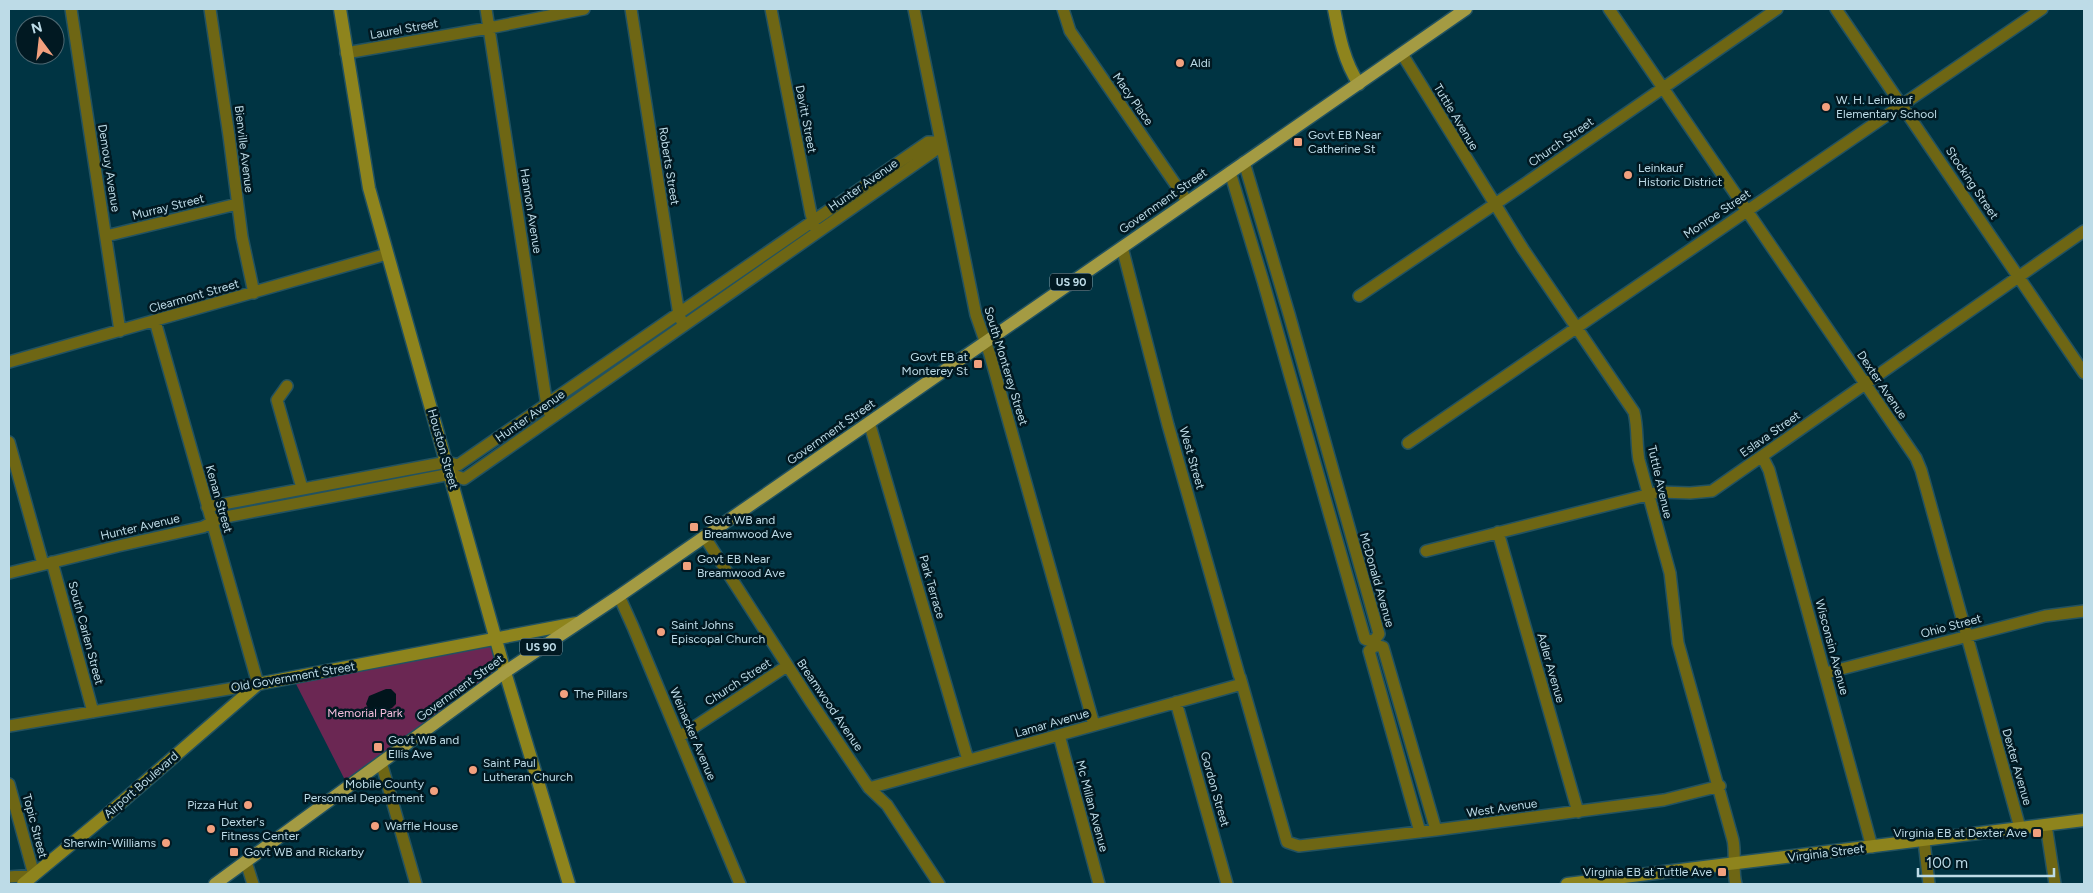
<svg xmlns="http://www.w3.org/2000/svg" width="2093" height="893" font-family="Figtree,sans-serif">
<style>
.green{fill:#6b2753}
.water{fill:#01151c}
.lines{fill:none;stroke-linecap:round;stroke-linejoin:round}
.street-casing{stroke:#225261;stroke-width:14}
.secondary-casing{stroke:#225261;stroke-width:15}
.primary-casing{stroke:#225261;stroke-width:15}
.street{stroke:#6e6614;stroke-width:11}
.secondary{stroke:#8e841d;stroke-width:12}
.primary{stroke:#a49b43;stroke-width:12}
.poi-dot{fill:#f2a07e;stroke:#011922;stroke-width:2}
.labels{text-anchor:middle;stroke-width:5;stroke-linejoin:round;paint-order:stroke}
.shield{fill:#011922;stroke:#85a1ac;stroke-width:1}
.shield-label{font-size:11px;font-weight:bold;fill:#bddbe7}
.street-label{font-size:12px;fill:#bddbe7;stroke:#011922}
.poi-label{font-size:12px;fill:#bddbe7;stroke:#011922;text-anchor:start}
.park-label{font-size:12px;fill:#f5bedd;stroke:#011922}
</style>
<rect width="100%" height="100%" fill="#003443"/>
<path class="green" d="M 497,639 L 505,672 L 348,786 L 293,678 Z"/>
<path class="water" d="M 386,689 L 391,689 L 396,694 L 396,704 L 392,708 L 378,713 L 369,710 L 366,704 L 369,696 Z"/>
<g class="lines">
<defs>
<path id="street" d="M 71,9 L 120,331
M 210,9 L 229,136 L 242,237 L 254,293
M 486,9 L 547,406 L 549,412
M 631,9 L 679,315 L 681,320
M 771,9 L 811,214 L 815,227
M 914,9 L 976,315 L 990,355 L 1094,725
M 1063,9 L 1070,31 L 1187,201
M 1609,9 L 1916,458 L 1921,470 L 2020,828
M 1836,9 L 2084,373
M 346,53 L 489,28 L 584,9
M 1402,54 L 1523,249 L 1634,412 C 1638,428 1636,443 1639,460 L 1670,573 L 1678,643 L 1733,840 C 1736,855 1732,870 1736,884
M 1230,172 L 1263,281 L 1365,639 L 1373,642 L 1379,634 L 1289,314 L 1244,162
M 106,236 L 237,204
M 1122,247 L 1168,425 L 1239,675
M 1359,296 L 1526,183 L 1777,9
M 9,362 L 387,254
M 287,386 L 277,400 L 302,488
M 869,422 L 968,760
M 9,442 L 43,564
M 1408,443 L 2042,9
M 1762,456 L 1769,470 L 1872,847
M 207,507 L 447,462 L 458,465 L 928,142 L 941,142
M 1498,532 L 1578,812
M 704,536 L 811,702 L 869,788 L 887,805 L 939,884
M 1426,551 L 1659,492 L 1690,493 L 1712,491 L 2084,231
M 52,562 L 93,712
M 9,573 L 118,546 L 203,527 L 220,518 L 451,474 L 464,479 L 934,151 L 935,143
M 619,596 L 633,627 L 740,884
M 1826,673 L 2045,616 L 2084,611
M 1240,677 L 1287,842 L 1299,846 L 1436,830 L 1664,800 L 1720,786
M 1176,702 L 1227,884
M 9,726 L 258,684 L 155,321
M 1059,735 L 1099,884
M 679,737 L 787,666
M 381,762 L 416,884
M 9,784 L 34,875 L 9,877
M 869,788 L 1242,684
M 2046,825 L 2055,884
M 1420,832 L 1369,651 L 1375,645 L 1383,647 L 1436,830
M 1924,841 L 1929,884
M 246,862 L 253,884"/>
<path id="secondary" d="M 340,9 L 369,188 L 505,672 L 569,884
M 1334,9 C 1339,35 1344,62 1359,84
M 23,884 L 109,813 L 258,684 L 577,623
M 1567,884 L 2084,820"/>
<path id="primary" d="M 215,884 L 505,672 L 619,596 L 1466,9"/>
</defs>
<use href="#street" class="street-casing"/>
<use href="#secondary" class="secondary-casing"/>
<use href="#primary" class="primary-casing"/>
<use href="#street" class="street"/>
<use href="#secondary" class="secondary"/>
<use href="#primary" class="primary"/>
</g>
<g class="poi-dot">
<circle cx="1180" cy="63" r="5"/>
<circle cx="1826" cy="107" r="5"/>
<rect x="1293" y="137" width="10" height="10" rx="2.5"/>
<circle cx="1628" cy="175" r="5"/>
<rect x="973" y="359" width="10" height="10" rx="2.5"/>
<rect x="689" y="522" width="10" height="10" rx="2.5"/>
<rect x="682" y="561" width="10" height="10" rx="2.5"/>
<circle cx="661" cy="632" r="5"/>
<circle cx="564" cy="694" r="5"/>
<rect x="373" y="742" width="10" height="10" rx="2.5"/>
<circle cx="473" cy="770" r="5"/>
<circle cx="434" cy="791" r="5"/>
<circle cx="248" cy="805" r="5"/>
<circle cx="375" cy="826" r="5"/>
<circle cx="211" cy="829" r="5"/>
<rect x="2032" y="828" width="10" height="10" rx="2.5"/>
<circle cx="166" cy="843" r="5"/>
<rect x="229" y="847" width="10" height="10" rx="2.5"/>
<rect x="1717" y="867" width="10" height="10" rx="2.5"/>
</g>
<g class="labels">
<g class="shield">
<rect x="1050" y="273.5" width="42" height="17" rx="4"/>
<rect x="520" y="638.5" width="42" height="17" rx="4"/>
</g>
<g class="shield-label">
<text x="1071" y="286">US 90</text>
<text x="541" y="651">US 90</text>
</g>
<g class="street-label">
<text transform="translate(404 29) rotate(-10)" y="4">Laurel Street</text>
<text transform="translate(1133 99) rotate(55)" y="4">Macy Place</text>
<text transform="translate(1456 117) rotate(59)" y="4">Tuttle Avenue</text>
<text transform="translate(806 119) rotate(79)" y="4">Davitt Street</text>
<text transform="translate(1561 142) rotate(-35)" y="4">Church Street</text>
<text transform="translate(244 149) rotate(83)" y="4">Bienville Avenue</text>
<text transform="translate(669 166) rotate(81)" y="4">Roberts Street</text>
<text transform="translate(109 168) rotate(81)" y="4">Demouy Avenue</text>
<text transform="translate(1972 183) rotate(56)" y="4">Stocking Street</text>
<text transform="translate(863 185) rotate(-35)" y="4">Hunter Avenue</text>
<text transform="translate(1163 201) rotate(-35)" y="4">Government Street</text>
<text transform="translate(168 207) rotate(-14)" y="4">Murray Street</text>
<text transform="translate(531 211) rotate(81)" y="4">Hannon Avenue</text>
<text transform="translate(1717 214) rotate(-34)" y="4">Monroe Street</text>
<text transform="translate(194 296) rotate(-16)" y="4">Clearmont Street</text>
<text transform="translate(1006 366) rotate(73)" y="4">South Monterey Street</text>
<text transform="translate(1882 385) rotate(56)" y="4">Dexter Avenue</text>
<text transform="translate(530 416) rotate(-35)" y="4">Hunter Avenue</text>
<text transform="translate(831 432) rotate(-35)" y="4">Government Street</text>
<text transform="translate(1770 434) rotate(-35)" y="4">Eslava Street</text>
<text transform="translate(443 449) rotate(74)" y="4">Houston Street</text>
<text transform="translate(1192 458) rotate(74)" y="4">West Street</text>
<text transform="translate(1660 482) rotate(77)" y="4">Tuttle Avenue</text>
<text transform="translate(219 499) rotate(74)" y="4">Kenan Street</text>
<text transform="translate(140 527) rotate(-13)" y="4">Hunter Avenue</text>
<text transform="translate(1377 580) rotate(74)" y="4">McDonald Avenue</text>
<text transform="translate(932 587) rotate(74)" y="4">Park Terrace</text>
<text transform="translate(1951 626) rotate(-15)" y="4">Ohio Street</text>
<text transform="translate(86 633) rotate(75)" y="4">South Carlen Street</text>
<text transform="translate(1832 647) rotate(75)" y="4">Wisconsin Avenue</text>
<text transform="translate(1551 668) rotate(74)" y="4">Adler Avenue</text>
<text transform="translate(293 677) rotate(-10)" y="4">Old Government Street</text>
<text transform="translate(738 682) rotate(-33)" y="4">Church Street</text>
<text transform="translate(460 688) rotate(-36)" y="4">Government Street</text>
<text transform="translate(830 705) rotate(56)" y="4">Breamwood Avenue</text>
<text transform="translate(1052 723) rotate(-16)" y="4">Lamar Avenue</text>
<text transform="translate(693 734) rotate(67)" y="4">Weinacker Avenue</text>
<text transform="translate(2017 767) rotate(74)" y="4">Dexter Avenue</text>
<text transform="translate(141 785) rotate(-41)" y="4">Airport Boulevard</text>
<text transform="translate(1215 789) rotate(74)" y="4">Gordon Street</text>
<text transform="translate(1092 806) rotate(75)" y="4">Mc Millan Avenue</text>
<text transform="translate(1502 808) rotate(-8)" y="4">West Avenue</text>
<text transform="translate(35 826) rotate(75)" y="4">Topic Street</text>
<text transform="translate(1826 853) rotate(-7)" y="4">Virginia Street</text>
</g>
<g class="poi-label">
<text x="1190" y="67">Aldi</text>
<text x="1836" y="104">W. H. Leinkauf<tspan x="1836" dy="14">Elementary School</tspan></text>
<text x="1308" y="139">Govt EB Near<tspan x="1308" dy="14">Catherine St</tspan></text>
<text x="1638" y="172">Leinkauf<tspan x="1638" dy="14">Historic District</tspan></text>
<text x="968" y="361" text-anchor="end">Govt EB at<tspan x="968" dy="14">Monterey St</tspan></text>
<text x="704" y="524">Govt WB and<tspan x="704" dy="14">Breamwood Ave</tspan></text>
<text x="697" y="563">Govt EB Near<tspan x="697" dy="14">Breamwood Ave</tspan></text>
<text x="671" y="629">Saint Johns<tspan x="671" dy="14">Episcopal Church</tspan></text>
<text x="574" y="698">The Pillars</text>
<text x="388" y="744">Govt WB and<tspan x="388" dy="14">Ellis Ave</tspan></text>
<text x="483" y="767">Saint Paul<tspan x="483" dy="14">Lutheran Church</tspan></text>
<text x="424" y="788" text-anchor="end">Mobile County<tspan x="424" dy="14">Personnel Department</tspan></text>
<text x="238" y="809" text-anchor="end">Pizza Hut</text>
<text x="221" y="826">Dexter's<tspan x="221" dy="14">Fitness Center</tspan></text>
<text x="385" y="830">Waffle House</text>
<text x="2027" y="837" text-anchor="end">Virginia EB at Dexter Ave</text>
<text x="156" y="847" text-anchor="end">Sherwin-Williams</text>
<text x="244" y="856">Govt WB and Rickarby</text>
<text x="1712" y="876" text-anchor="end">Virginia EB at Tuttle Ave</text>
</g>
<g class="park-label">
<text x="365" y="717">Memorial Park</text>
</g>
</g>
<rect width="2093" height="893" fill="none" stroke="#bddbe7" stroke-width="20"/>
<g transform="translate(40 40) rotate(345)"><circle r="24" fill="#011922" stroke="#4c6771"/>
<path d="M0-4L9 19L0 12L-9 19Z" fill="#f2a07e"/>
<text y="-8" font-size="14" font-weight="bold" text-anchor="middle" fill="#bddbe7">N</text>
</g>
<path d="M1918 868v8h136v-8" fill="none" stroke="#bddbe7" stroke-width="2.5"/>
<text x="1926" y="868" font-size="15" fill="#bddbe7" stroke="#011922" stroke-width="4" paint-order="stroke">100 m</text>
</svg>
